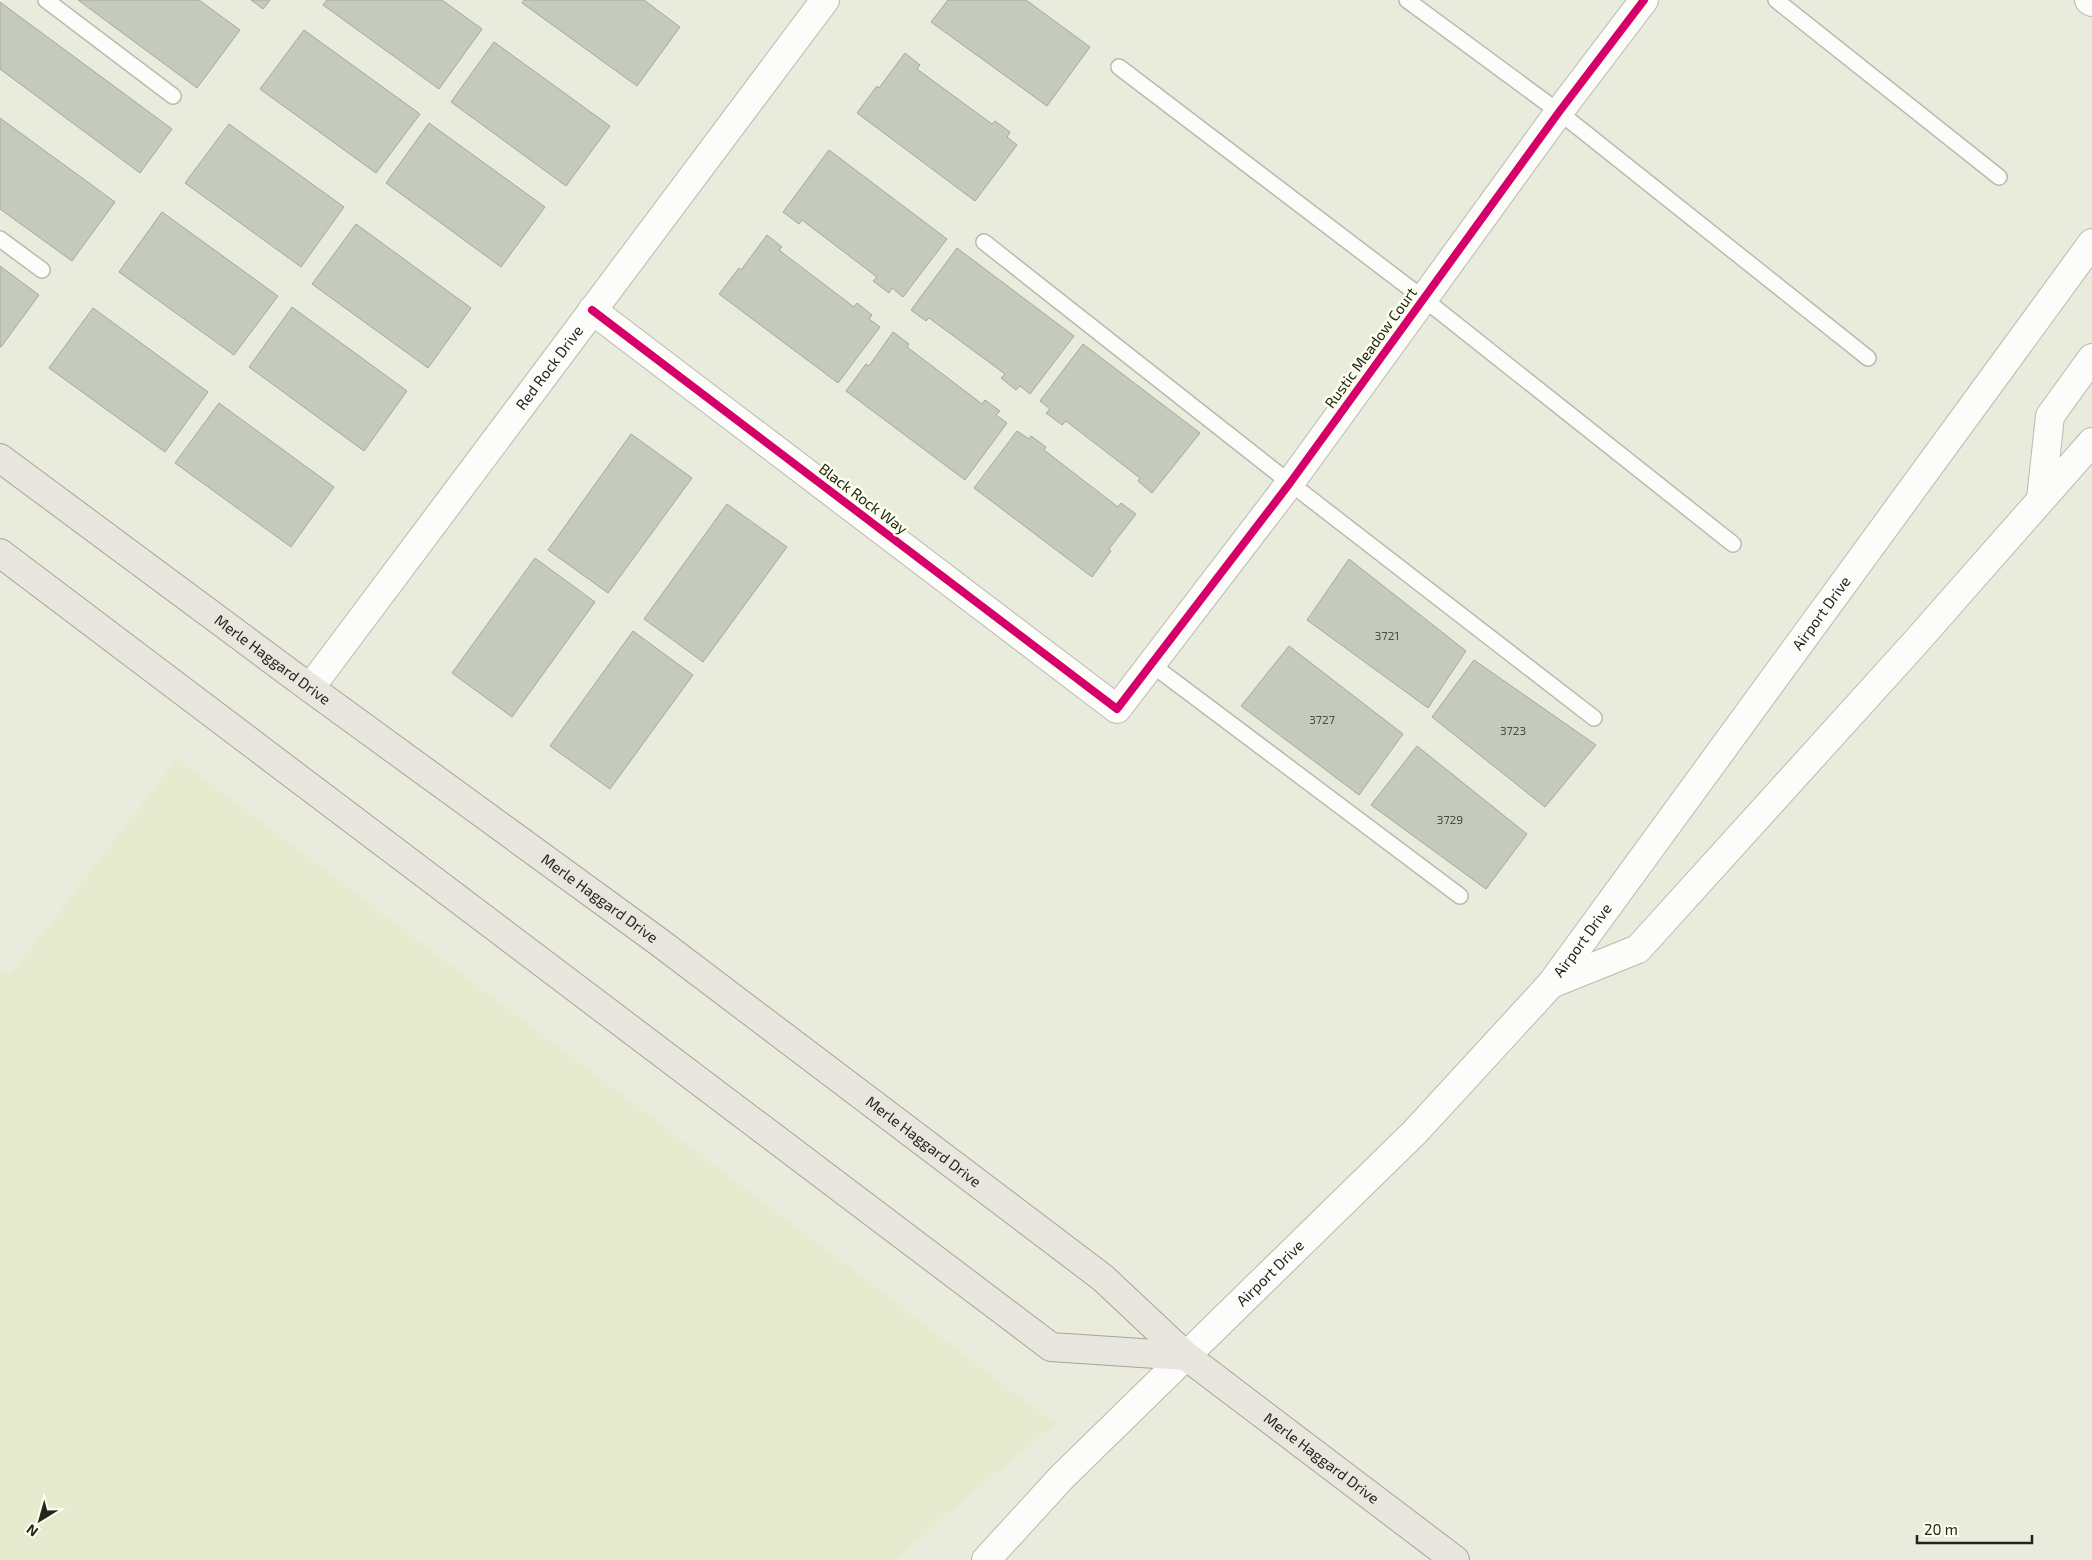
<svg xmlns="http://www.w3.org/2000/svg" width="2092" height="1560" font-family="'Exo 2',sans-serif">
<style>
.built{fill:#e6eace}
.building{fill:#c4cabc;stroke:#a5a99d}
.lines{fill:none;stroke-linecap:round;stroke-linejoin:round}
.service-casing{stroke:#b8baad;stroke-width:18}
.minor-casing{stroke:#b8baad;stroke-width:30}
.secondary-casing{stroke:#b8baad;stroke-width:30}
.primary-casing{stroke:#a7a593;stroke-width:30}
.service{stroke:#fcfcfa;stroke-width:15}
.minor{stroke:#fcfcfa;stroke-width:28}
.secondary{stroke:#fcfcfa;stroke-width:28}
.primary{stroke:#e8e6de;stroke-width:28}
.cycleway-casing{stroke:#fcffed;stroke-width:11}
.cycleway{stroke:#d6006c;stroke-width:8}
.labels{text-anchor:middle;stroke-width:5;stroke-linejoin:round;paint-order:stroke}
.number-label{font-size:12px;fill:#4c4e42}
.street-label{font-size:15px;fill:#24251a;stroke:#fcffed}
</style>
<rect width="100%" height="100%" fill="#e9ecdc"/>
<path class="built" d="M 177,758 L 798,1228 L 1056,1424 L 953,1509 L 896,1560 L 0,1560 L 0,969 L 10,976 Z"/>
<path class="building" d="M 78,0 L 199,0 L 240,30 L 197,88 Z
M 251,0 L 270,0 L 263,9 Z
M 327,0 L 442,0 L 482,29 L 439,89 L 323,5 Z
M 524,0 L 644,0 L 680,27 L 637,86 L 522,3 Z
M 948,0 L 1026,0 L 1090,47 L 1047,106 L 931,22 Z
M 0,2 L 172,129 L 140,173 L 0,69 Z
M 304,30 L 420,114 L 376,173 L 260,89 Z
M 494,42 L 610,126 L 566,186 L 451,102 Z
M 905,53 L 920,65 L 917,69 L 992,124 L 995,121 L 1010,132 L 1007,137 L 1017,145 L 975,201 L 857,113 L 877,86 L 879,88 Z
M 0,118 L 115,202 L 72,261 L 0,209 Z
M 429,123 L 545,207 L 501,267 L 386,183 Z
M 229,124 L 344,207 L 301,267 L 185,183 Z
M 829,150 L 947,239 L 903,297 L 892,288 L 889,293 L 873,281 L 877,277 L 802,220 L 799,224 L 783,212 Z
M 162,212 L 278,296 L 234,355 L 119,272 Z
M 356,224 L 471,308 L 428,368 L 312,284 Z
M 767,235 L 782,247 L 779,250 L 854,307 L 857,303 L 872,315 L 869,319 L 880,327 L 838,383 L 719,294 L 739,268 L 741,270 Z
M 957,248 L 1074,336 L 1030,394 L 1020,386 L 1016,390 L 1001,378 L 1005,374 L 929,318 L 926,321 L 911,310 Z
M 0,266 L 39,295 L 1,347 L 0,347 Z
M 292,307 L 407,391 L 364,451 L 249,367 Z
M 93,308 L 208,392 L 165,452 L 49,368 Z
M 893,332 L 909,344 L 907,347 L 982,404 L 985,400 L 1000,411 L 996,415 L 1007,423 L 965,480 L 846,391 L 866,364 L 869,366 Z
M 1083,344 L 1200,433 L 1152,493 L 1138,481 L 1140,478 L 1066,421 L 1062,425 L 1046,413 L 1050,409 L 1040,401 Z
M 219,403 L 334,487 L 291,547 L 175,463 Z
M 1017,431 L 1029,439 L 1031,436 L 1046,447 L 1044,450 L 1118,507 L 1121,503 L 1136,514 L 1109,549 L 1111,551 L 1092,577 L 974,488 Z
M 631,434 L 692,478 L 608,593 L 548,550 Z
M 727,504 L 787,547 L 703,662 L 644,619 Z
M 535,558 L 595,602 L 512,717 L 452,673 Z
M 1349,559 L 1466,651 L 1428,708 L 1307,620 Z
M 633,631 L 693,675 L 610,789 L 550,746 Z
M 1289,646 L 1403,734 L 1359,795 L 1241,706 Z
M 1474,660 L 1596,745 L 1545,807 L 1432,717 Z
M 1417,746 L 1527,834 L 1486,889 L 1371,805 Z"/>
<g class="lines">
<defs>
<path id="service" d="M 46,0 L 173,96
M 1407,0 L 1559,112 L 1868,358
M 1776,0 L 1999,177
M 1119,67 L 1424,299 L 1733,544
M 0,239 L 42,270
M 984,242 L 1290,483 L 1594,718
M 1151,664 L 1460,896"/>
<g id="minor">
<path d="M 2089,0 L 2092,2"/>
<path d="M 592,310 L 1117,709 L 1290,483 L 1559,112 L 1644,0"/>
<path id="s1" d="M 310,688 L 825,0"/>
</g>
<g id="secondary">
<path d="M 2041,499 L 2050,416 L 2092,358"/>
<path d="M 1551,984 L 1638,949 L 1915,643 L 2092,442"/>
<path id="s2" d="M 986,1560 L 1062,1477 L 1415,1132 L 1551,984 L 2092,243"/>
</g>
<g id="primary">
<path id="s3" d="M 0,458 L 310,688 L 659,942 L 1103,1278 L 1186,1356 L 1455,1560"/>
<path d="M 0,553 L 1051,1347 L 1186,1356"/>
</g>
</defs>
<use href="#service" class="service-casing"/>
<use href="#minor" class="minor-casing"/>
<use href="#secondary" class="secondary-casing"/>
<use href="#primary" class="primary-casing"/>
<use href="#service" class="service"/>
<use href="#minor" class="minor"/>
<use href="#secondary" class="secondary"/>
<use href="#primary" class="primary"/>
<defs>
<path id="cycleway" d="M 592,310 L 1117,709 L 1290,483 L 1559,112 L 1644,0"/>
</defs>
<use href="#cycleway" class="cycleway-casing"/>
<use href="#cycleway" class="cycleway"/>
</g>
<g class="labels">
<g class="number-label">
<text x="1387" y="640">3721</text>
<text x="1322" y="724">3727</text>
<text x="1513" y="735">3723</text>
<text x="1450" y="824">3729</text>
</g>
<g class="street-label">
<text transform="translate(1371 348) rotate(-54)" y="5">Rustic Meadow Court</text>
<text dy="5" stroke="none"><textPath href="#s1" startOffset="400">Red Rock Drive</textPath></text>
<text transform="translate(863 499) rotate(37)" y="5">Black Rock Way</text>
<text dy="5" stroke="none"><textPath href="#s2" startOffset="1266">Airport Drive</textPath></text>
<text dy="5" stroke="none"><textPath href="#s3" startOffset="339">Merle Haggard Drive</textPath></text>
<text dy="5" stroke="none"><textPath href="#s3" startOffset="744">Merle Haggard Drive</textPath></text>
<text dy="5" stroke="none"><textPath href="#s2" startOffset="861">Airport Drive</textPath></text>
<text dy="5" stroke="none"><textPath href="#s3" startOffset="1149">Merle Haggard Drive</textPath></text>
<text dy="5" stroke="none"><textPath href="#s2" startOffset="404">Airport Drive</textPath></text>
<text dy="5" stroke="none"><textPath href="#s3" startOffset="1658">Merle Haggard Drive</textPath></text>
</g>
</g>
<g transform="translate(40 1520) rotate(217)" stroke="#fcffed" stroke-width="4" paint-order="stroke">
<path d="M0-4L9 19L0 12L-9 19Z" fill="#24251a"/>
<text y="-8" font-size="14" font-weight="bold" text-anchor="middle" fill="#24251a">N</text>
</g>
<path d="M1917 1535v8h115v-8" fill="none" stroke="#24251a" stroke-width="2.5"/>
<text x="1924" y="1535" font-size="15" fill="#24251a" stroke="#fcffed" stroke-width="4" paint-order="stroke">20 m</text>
</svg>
